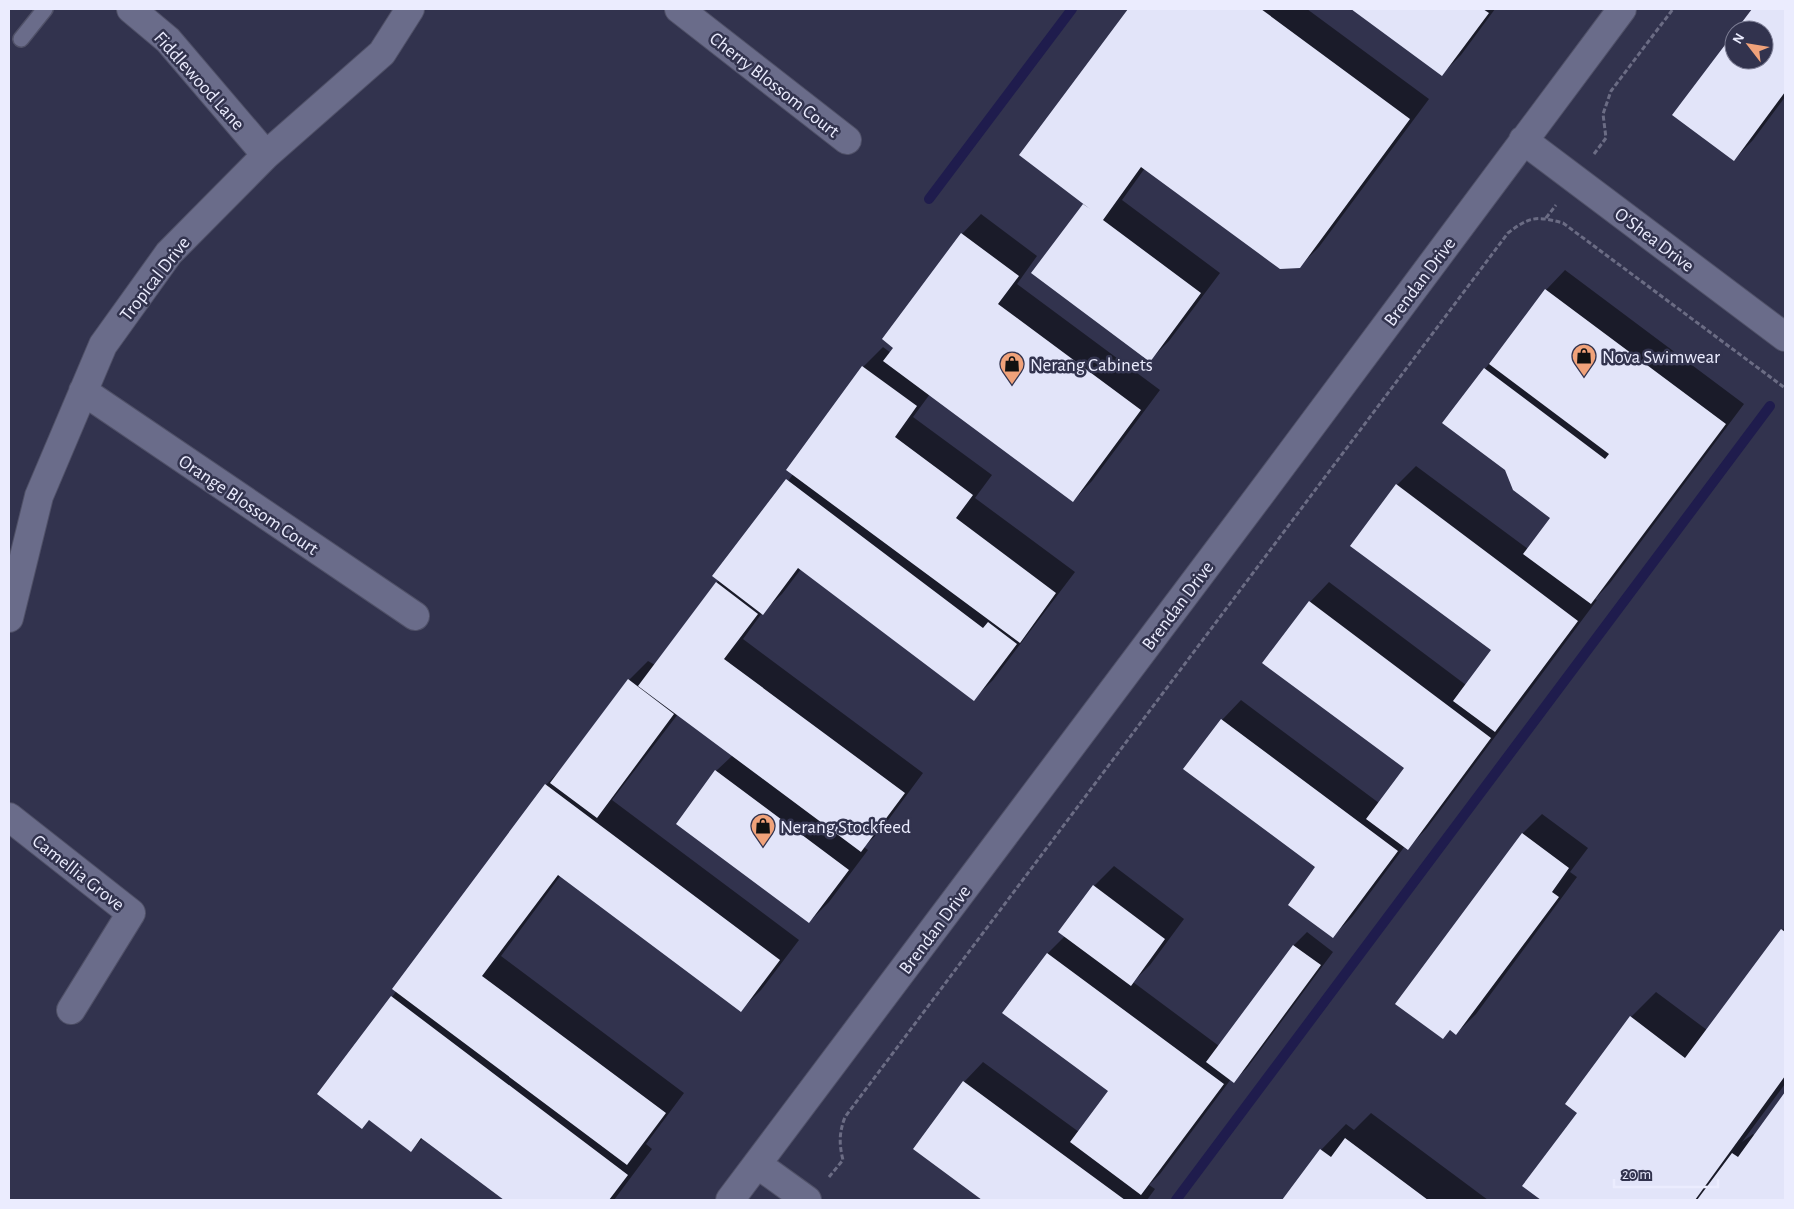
<svg xmlns="http://www.w3.org/2000/svg" width="1794" height="1209" font-family="'Alegreya Sans',sans-serif">
<style>
.shadow{fill:#0007}
.lines{fill:none;stroke-linecap:round;stroke-linejoin:round}
.stream{stroke:#1f1c4d;stroke-width:10}
.building{fill:#e2e4f9}
.lane-casing{stroke:#505168;stroke-width:18}
.street-casing{stroke:#505168;stroke-width:30}
.path{stroke:#6b6c84;stroke-width:3;stroke-dasharray:5 2.5;stroke-linecap:butt}
.lane{stroke:#6a6c8a;stroke-width:15}
.street{stroke:#6a6c8a;stroke-width:28}
.labels{text-anchor:middle;stroke-width:5;stroke-linejoin:round;paint-order:stroke}
.street-label{font-size:19px;fill:#ebecfe;stroke:#32334e}
.poi-label{font-size:19px;fill:#ebecfe;stroke:#32334e;text-anchor:start}
</style>
<rect width="100%" height="100%" fill="#32334e"/>
<path class="shadow" d="M 1130,9 L 1307,9 L 1429,99 L 1319,247 L 1299,267 L 1145,168 L 1122,200 L 1220,273 L 1169,341 L 1150,360 L 1033,273 L 1085,204 L 1021,155 Z
M 1354,9 L 1495,9 L 1461,55 L 1442,74 Z
M 1753,9 L 1785,9 L 1785,97 L 1753,140 L 1734,160 L 1734,35 L 1734,60 L 1764,60 L 1764,30 L 1737,30 Z
M 981,214 L 1037,256 L 1017,284 L 1160,390 L 1092,481 L 1073,501 L 930,394 L 913,417 L 992,475 L 975,498 L 1075,572 L 993,680 L 974,699 L 801,569 L 782,594 L 762,613 L 743,639 L 923,773 L 880,831 L 864,847 L 868,850 L 829,902 L 809,922 L 716,771 L 733,755 L 678,714 L 612,800 L 799,940 L 761,990 L 741,1010 L 561,875 L 501,956 L 684,1093 L 646,1144 L 652,1149 L 614,1200 L 506,1200 L 423,1138 L 411,1150 L 370,1119 L 362,1127 L 392,997 L 546,785 L 565,765 L 629,680 L 648,661 L 655,665 L 719,580 L 793,474 L 863,367 L 883,347 L 891,353 L 962,234 Z
M 1565,270 L 1744,404 L 1610,583 L 1595,599 L 1597,600 L 1427,828 L 1408,848 L 1405,846 L 1352,917 L 1333,936 L 1317,867 L 1222,720 L 1241,700 L 1379,803 L 1405,768 L 1310,602 L 1329,582 L 1466,685 L 1493,650 L 1397,485 L 1416,466 L 1528,549 L 1552,517 L 1485,369 L 1546,290 Z
M 1542,814 L 1588,848 L 1570,872 L 1577,877 L 1476,1014 L 1456,1034 L 1451,1030 L 1443,1037 L 1522,834 Z
M 1114,866 L 1184,919 L 1150,965 L 1133,982 L 1219,1046 L 1294,945 L 1307,932 L 1333,952 L 1247,1068 L 1234,1081 L 1231,1079 L 1160,1174 L 1149,1185 L 1155,1189 L 1147,1200 L 985,1200 L 915,1148 L 964,1082 L 983,1062 L 1079,1132 L 1110,1091 L 1004,1012 L 1048,953 L 1065,936 L 1094,886 Z
M 1785,927 L 1785,1084 L 1742,1142 L 1753,1134 L 1755,1136 L 1785,1095 L 1785,1200 L 1543,1200 L 1524,1186 L 1579,1113 L 1631,1017 L 1656,992 L 1707,1030 Z
M 1371,1113 L 1488,1200 L 1284,1200 L 1321,1150 L 1346,1124 L 1354,1130 Z"/>
<g class="lines">
<path class="stream" d="M 929,199 L 1072,9
M 1176,1200 L 1770,406"/>
</g>
<path class="building" d="M 1128,9 L 1261,9 L 1410,119 L 1300,268 L 1280,269 L 1141,167 L 1103,220 L 1201,293 L 1150,362 L 1031,273 L 1083,204 L 1090,209 L 1019,155 Z
M 1351,9 L 1483,9 L 1489,13 L 1442,76 Z
M 1752,9 L 1785,9 L 1785,92 L 1734,161 L 1672,115 L 1734,33 L 1734,60 L 1764,60 L 1764,30 L 1736,30 Z
M 961,233 L 1019,276 L 998,304 L 1141,410 L 1073,502 L 883,361 L 893,348 L 882,339 Z
M 1545,289 L 1726,424 L 1591,604 L 1523,554 L 1550,518 L 1513,490 L 1505,470 L 1442,423 L 1484,368 L 1605,459 L 1609,454 L 1489,364 Z
M 862,366 L 917,406 L 895,437 L 973,495 L 956,518 L 1056,593 L 1020,643 L 786,470 Z
M 786,479 L 983,628 L 988,622 L 1017,644 L 974,701 L 798,568 L 763,615 L 712,576 Z
M 1396,484 L 1578,621 L 1495,732 L 1453,701 L 1491,650 L 1350,546 Z
M 716,582 L 758,614 L 724,659 L 905,793 L 861,852 L 638,686 Z
M 1309,601 L 1491,738 L 1408,850 L 1366,819 L 1404,768 L 1262,663 Z
M 628,679 L 674,714 L 597,818 L 550,783 Z
M 1221,719 L 1398,851 L 1333,938 L 1288,905 L 1315,867 L 1183,769 Z
M 715,770 L 849,870 L 809,923 L 676,824 Z
M 545,784 L 780,960 L 741,1012 L 558,875 L 482,976 L 666,1113 L 627,1165 L 392,989 Z
M 1522,833 L 1569,868 L 1552,892 L 1559,897 L 1456,1035 L 1450,1030 L 1443,1039 L 1395,1004 Z
M 1093,885 L 1165,939 L 1131,986 L 1058,932 Z
M 1781,929 L 1785,932 L 1785,1076 L 1695,1200 L 1541,1200 L 1522,1186 L 1577,1113 L 1565,1104 L 1630,1016 L 1685,1058 Z
M 1293,945 L 1321,965 L 1234,1083 L 1206,1062 Z
M 1047,953 L 1224,1084 L 1141,1195 L 1070,1142 L 1108,1091 L 1002,1013 Z
M 391,996 L 628,1175 L 609,1200 L 504,1200 L 421,1138 L 411,1152 L 369,1120 L 362,1129 L 317,1094 Z
M 963,1081 L 1125,1200 L 982,1200 L 913,1149 Z
M 1785,1092 L 1785,1200 L 1697,1200 L 1732,1153 L 1738,1157 Z
M 1345,1138 L 1428,1200 L 1282,1200 L 1320,1149 L 1331,1157 Z"/>
<g class="lines">
<defs>
<path id="lane" d="M 21,39 L 45,9"/>
<path id="street" d="M 131,9 L 168,40 L 266,155
M 679,9 L 847,140
M 1523,140 L 1785,337
M 83,391 L 415,616
M 9,618 L 39,496 L 103,345 L 169,253 L 266,155 L 382,53 L 410,9
M 9,817 L 131,913 L 71,1010
M 757,1164 L 807,1200
M 730,1200 L 1259,496 L 1622,9"/>
</defs>
<use href="#lane" class="lane-casing"/>
<use href="#street" class="street-casing"/>
<path class="path" d="M 1594,154 L 1606,138 L 1603,114 L 1611,91 L 1673,9
M 1546,218 L 1556,205
M 829,1177 L 843,1160 C 839,1144 839,1133 845,1117 L 1508,233 C 1530,216 1537,216 1563,223 L 1785,388"/>
<use href="#lane" class="lane"/>
<use href="#street" class="street"/>
</g>
<defs>
<symbol id="shop-pin" viewBox="-11 -11 22 30"><path d="M0 17L-7.5 6A9.5 9.5 0 1 1 7.5 6Z" fill="#f0a27a" stroke="#32334e"/><path d="M-5-2.5h2.3a2.7 3.5 0 0 1 5.4 0H5L5.5 6h-11ZM-1.5-2.5h3a1.5 2.3 0 0 0-3 0Z" fill="#111"/></symbol>
</defs>
<g fill-rule="evenodd">
<use href="#shop-pin" x="1570" y="342" width="28" height="38"/>
<use href="#shop-pin" x="998" y="350" width="28" height="38"/>
<use href="#shop-pin" x="749" y="812" width="28" height="38"/>
</g>
<g class="labels">
<g class="street-label">
<text transform="translate(200 80) rotate(48)" y="7">Fiddlewood Lane</text>
<text transform="translate(775 84) rotate(38)" y="7">Cherry Blossom Court</text>
<text transform="translate(1655 239) rotate(37)" y="7">O'Shea Drive</text>
<text transform="translate(154 278) rotate(-52)" y="7">Tropical Drive</text>
<text transform="translate(1419 281) rotate(-53)" y="7">Brendan Drive</text>
<text transform="translate(249 504) rotate(34)" y="7">Orange Blossom Court</text>
<text transform="translate(1177 605) rotate(-53)" y="7">Brendan Drive</text>
<text transform="translate(79 872) rotate(38)" y="7">Camellia Grove</text>
<text transform="translate(934 929) rotate(-53)" y="7">Brendan Drive</text>
</g>
<g class="poi-label">
<text x="1602" y="363">Nova Swimwear</text>
<text x="1030" y="371">Nerang Cabinets</text>
<text x="780" y="833">Nerang Stockfeed</text>
</g>
</g>
<rect width="1794" height="1209" fill="none" stroke="#ebecfe" stroke-width="20"/>
<g transform="translate(1749 45) rotate(301)"><circle r="24" fill="#32334e" stroke="#7c7d94"/>
<path d="M0-4L9 19L0 12L-9 19Z" fill="#f0a27a"/>
<text y="-8" font-size="14" font-weight="bold" text-anchor="middle" fill="#ebecfe">N</text>
</g>
<path d="M1614 1179v8h104v-8" fill="none" stroke="#ebecfe" stroke-width="2.5"/>
<text x="1622" y="1179" font-size="15" fill="#ebecfe" stroke="#32334e" stroke-width="4" paint-order="stroke">20 m</text>
</svg>
